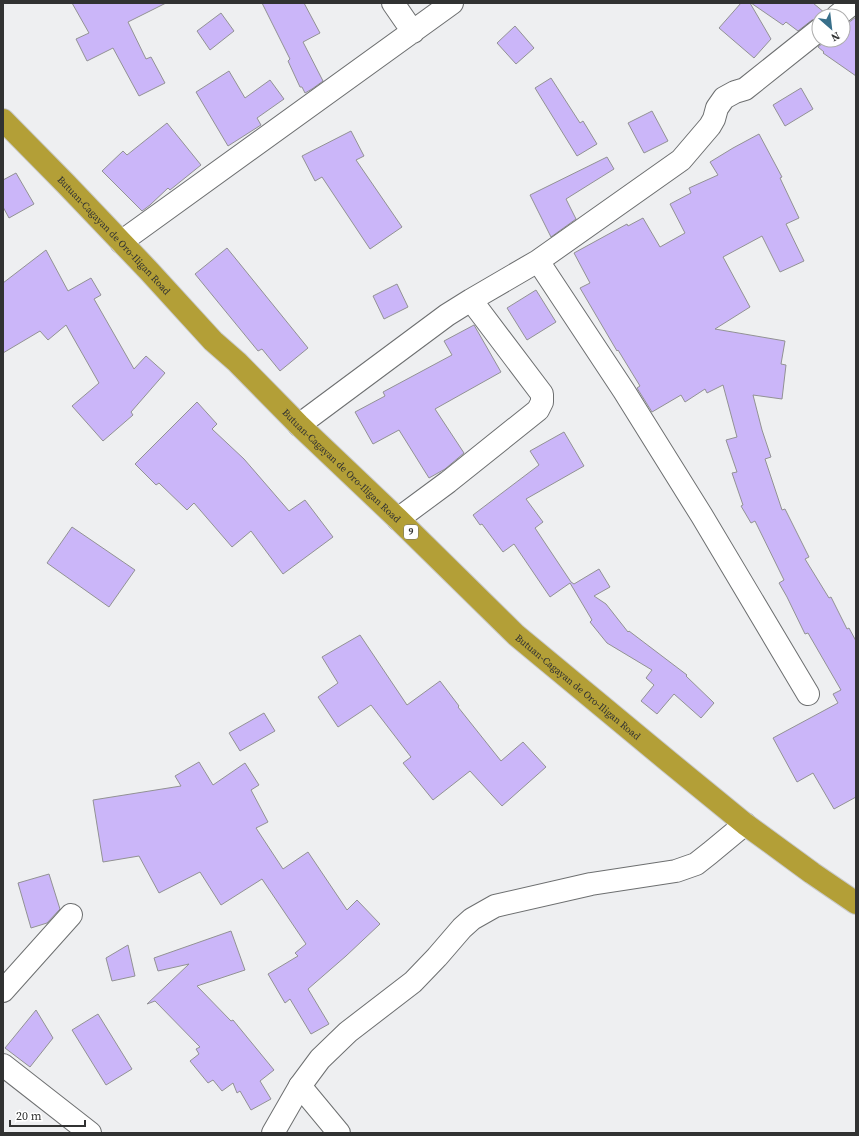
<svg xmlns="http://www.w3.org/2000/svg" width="859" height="1136" font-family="'Source Serif 4',serif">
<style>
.building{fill:#cbb6f9;stroke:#929294}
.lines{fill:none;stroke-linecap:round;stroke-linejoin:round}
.street-casing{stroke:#6d6f70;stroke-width:24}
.secondary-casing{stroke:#6d6f70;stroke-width:24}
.highway-casing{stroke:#c9caca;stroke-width:24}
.street{stroke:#fff;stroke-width:22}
.secondary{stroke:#fff;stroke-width:22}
.highway{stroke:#b39f37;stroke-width:22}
.labels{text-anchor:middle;stroke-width:3.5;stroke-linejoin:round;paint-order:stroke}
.shield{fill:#fff;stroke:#6f7070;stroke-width:1}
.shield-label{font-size:9px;font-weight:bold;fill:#313232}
.street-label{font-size:10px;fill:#313232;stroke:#fff}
</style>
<rect width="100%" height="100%" fill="#eeeff1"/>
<path class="building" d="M 72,3 L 166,3 L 128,22 L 146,59 L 151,57 L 165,83 L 139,96 L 113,48 L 87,61 L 76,39 L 89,33 Z
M 262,3 L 304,3 L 320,33 L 303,42 L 323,81 L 312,89 L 305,93 L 302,87 L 300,87 L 288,61 L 290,59 Z
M 741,3 L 750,3 L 771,39 L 754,58 L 719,28 Z
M 751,3 L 813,3 L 825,13 L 825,16 L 819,16 L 819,18 L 812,20 L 798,31 L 786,22 L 783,25 Z
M 221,13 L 234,31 L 210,50 L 197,31 Z
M 856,17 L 856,76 L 823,53 L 824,52 L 818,47 L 827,40 L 843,40 L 843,27 Z
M 515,26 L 534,48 L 516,64 L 497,43 Z
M 229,71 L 245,98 L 270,80 L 284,99 L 257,118 L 261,125 L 228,146 L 196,92 Z
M 551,78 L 580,123 L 583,121 L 597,144 L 577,156 L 535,88 Z
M 801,88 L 813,109 L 785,126 L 773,105 Z
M 652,111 L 668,141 L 644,153 L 628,123 Z
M 167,123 L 201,165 L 170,190 L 168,188 L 150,205 L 142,211 L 102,171 L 123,151 L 127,155 Z
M 351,131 L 364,156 L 356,160 L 402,227 L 370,249 L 322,177 L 315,181 L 302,156 Z
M 759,134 L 782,177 L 780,178 L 799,218 L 786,224 L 804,261 L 780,272 L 762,236 L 723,257 L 750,307 L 715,329 L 785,341 L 781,364 L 786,365 L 782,399 L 753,395 L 762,430 L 771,457 L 765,459 L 782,510 L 785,509 L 809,557 L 805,559 L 829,598 L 831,597 L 847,629 L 849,628 L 856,641 L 856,797 L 834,809 L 813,773 L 797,782 L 773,738 L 838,703 L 833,694 L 841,690 L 808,633 L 805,634 L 787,597 L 779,583 L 784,580 L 755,521 L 751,523 L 741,506 L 743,505 L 732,473 L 737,472 L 726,440 L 737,437 L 723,385 L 707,393 L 705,389 L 685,402 L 681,395 L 652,412 L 637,388 L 640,386 L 618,350 L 617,351 L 580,288 L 590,283 L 574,253 L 627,224 L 628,226 L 643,218 L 660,247 L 685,233 L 670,204 L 691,193 L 689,188 L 718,175 L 710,162 L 733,148 Z
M 607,157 L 614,169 L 566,199 L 576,219 L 551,237 L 530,195 Z
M 16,173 L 34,204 L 9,218 L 3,207 L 3,180 Z
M 227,248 L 308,348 L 280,371 L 262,349 L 258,351 L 195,274 Z
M 46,250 L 68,291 L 91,278 L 101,295 L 94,299 L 134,369 L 146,356 L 165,373 L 131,412 L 133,415 L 103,441 L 72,406 L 99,383 L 66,325 L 48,340 L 40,331 L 3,353 L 3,283 Z
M 397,284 L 408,307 L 384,319 L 373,296 Z
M 536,290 L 556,322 L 527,340 L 507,308 Z
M 474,325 L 501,372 L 435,409 L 464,453 L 445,469 L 429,478 L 399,430 L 373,444 L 355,412 L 385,396 L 383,392 L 452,355 L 444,341 Z
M 197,402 L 217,424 L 212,429 L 244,459 L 289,511 L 305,500 L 333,537 L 283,574 L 251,531 L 232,547 L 194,503 L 187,510 L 159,483 L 156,485 L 135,464 Z
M 564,432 L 584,466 L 526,499 L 543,522 L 535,528 L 571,582 L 574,584 L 599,569 L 610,587 L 594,596 L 606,604 L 628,632 L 629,631 L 687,675 L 686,676 L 714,703 L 701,718 L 674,694 L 657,714 L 641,701 L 654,685 L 646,678 L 652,670 L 607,643 L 590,622 L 592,620 L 570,583 L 550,597 L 514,544 L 503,552 L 482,524 L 480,525 L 473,515 L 539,465 L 530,451 Z
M 72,527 L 135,570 L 109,607 L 47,563 Z
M 360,635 L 407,705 L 440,681 L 459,706 L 458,707 L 501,761 L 523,742 L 546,767 L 502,806 L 470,771 L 433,800 L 403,763 L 411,757 L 371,705 L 338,727 L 318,697 L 338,683 L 322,657 Z
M 264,713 L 275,731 L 240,751 L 229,733 Z
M 199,762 L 213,785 L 245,763 L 259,785 L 251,790 L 268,822 L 256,828 L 283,869 L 308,852 L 347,910 L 357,900 L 380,924 L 346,956 L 308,989 L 329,1024 L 311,1034 L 290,999 L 285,1003 L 268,974 L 298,956 L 295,953 L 306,944 L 262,879 L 221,905 L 200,872 L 159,893 L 139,856 L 103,862 L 93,800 L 181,786 L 175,776 Z
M 49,874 L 60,909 L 47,923 L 31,928 L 18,883 Z
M 231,931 L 245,970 L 197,986 L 231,1021 L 233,1020 L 274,1070 L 260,1081 L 271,1099 L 251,1110 L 240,1091 L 237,1093 L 233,1083 L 222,1091 L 213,1080 L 208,1083 L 190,1061 L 199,1054 L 196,1049 L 200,1047 L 155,1001 L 147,1004 L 189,964 L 158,971 L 154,958 Z
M 128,945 L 135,976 L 112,981 L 106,958 Z
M 36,1010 L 53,1038 L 30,1067 L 5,1048 Z
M 98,1014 L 132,1069 L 106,1085 L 72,1030 Z"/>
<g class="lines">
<defs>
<path id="street" d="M 393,3 L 413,32
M 837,16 L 853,3
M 121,242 L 452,3
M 538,261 L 624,391 L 702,516 L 808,694
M 299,425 L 447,315 L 471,300 L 538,261 L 681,160 L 710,126 L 714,119 L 717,108 L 724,98 L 735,92 L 745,89 L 819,30
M 398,519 L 448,482 L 538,410 L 542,402 L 542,394 L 471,300
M 3,991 L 71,915
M 300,1086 L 339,1133"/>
<path id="secondary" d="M 3,1065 L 90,1133
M 273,1133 L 300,1086 L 320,1059 L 348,1032 L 413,982 L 437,957 L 462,928 L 472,919 L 495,906 L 591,884 L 676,871 L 696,864 L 710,853 L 745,824"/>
<g id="highway">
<path id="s1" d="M 3,120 L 66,184 L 149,271 L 213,341 L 237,362 L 299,425 L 398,519 L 516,635 L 668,761 L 745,824 L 812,873 L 856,903"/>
</g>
</defs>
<use href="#street" class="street-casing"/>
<use href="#secondary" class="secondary-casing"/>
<use href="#highway" class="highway-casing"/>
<use href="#street" class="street"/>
<use href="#secondary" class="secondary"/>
<use href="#highway" class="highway"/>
</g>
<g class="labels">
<rect class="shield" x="404" y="525" width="14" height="14" rx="3"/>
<g class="shield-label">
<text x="411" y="535">9</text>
</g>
<g class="street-label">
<text dy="4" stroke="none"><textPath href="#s1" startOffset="160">Butuan-Cagayan de Oro-Iligan Road</textPath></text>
<text dy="4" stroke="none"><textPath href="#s1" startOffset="484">Butuan-Cagayan de Oro-Iligan Road</textPath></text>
<text dy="4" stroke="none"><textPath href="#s1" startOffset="808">Butuan-Cagayan de Oro-Iligan Road</textPath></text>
</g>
</g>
<rect width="859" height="1136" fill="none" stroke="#313232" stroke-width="8"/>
<g transform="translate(831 28) rotate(152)"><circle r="19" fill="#ffffff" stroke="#adadad"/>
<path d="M0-3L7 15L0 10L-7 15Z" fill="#386f8a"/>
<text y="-6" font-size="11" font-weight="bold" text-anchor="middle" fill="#313232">N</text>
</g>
<path d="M10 1120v6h75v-6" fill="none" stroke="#313232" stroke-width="2"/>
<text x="16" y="1120" font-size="12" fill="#313232" stroke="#ffffff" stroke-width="3" paint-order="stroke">20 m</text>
</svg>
